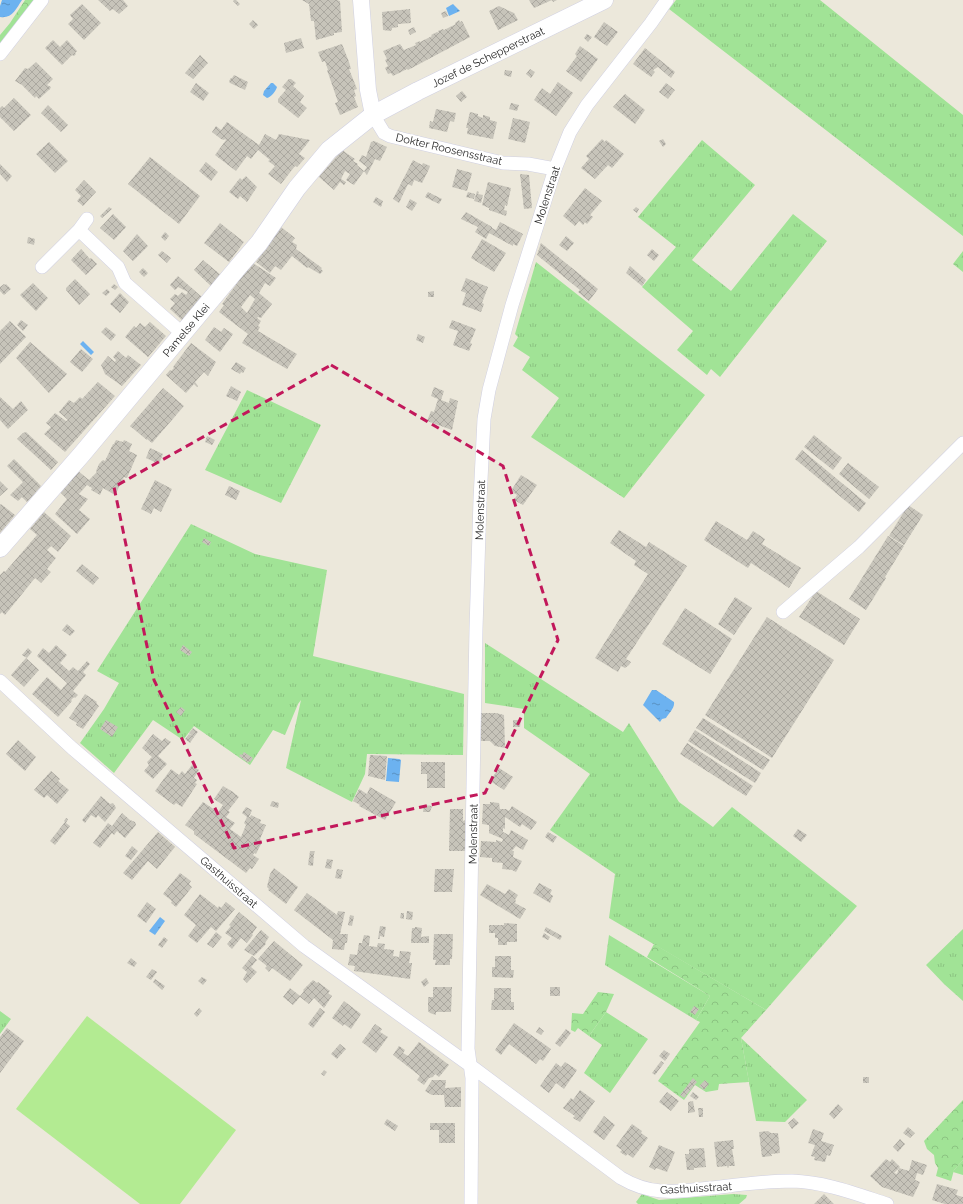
<svg xmlns="http://www.w3.org/2000/svg" width="963" height="1204" font-family="Raleway,sans-serif">
<style>
.grass{fill:url(#grass-tufts)}
.forest{fill:url(#forest-crowns)}
.pitch{fill:#b3eb92}
.water{fill:url(#water-ripples)}
.building{fill:url(#building-cross-hatch);fill-rule:evenodd}
.lines{fill:none;stroke-linecap:round;stroke-linejoin:round}
.minor-casing{stroke:#d0d0e2;stroke-width:14}
.tertiary-casing{stroke:#d0d0e2;stroke-width:17}
.secondary-casing{stroke:#d0d0e2;stroke-width:19}
.minor{stroke:#fff;stroke-width:13}
.tertiary{stroke:#fff;stroke-width:16}
.secondary{stroke:#fff;stroke-width:18}
.marked{fill:none;stroke:#c2185b;stroke-width:3;stroke-dasharray:8 5;stroke-linejoin:round}
.labels{text-anchor:middle;stroke-width:4;stroke-linejoin:round;paint-order:stroke}
.street-label{font-size:11px;fill:#292929;stroke:#fff}
</style>
<defs>
<pattern id="grass-tufts" width="24" height="20" patternUnits="userSpaceOnUse"><rect width="24" height="20" fill="#a1e396"/><path d="M3 7l-1-3M5 7V3M7 7l1-3M15 17l-1-3M17 17v-4M19 17l1-3" fill="none" stroke="#8bc381"/></pattern>
<pattern id="forest-crowns" width="20" height="18" patternUnits="userSpaceOnUse"><rect width="20" height="18" fill="#a1e396"/><path d="M2 6a3 3 0 1 1 6 0M12 15a3 3 0 1 1 6 0" fill="none" stroke="#8bc381"/></pattern>
<pattern id="water-ripples" width="26" height="14" patternUnits="userSpaceOnUse"><rect width="26" height="14" fill="#6cb2f0"/><path d="M2 4q2-2 4 0t4 0M15 11q2-2 4 0t4 0" fill="none" stroke="#5991c2"/></pattern>
<pattern id="building-cross-hatch" width="8" height="8" patternUnits="userSpaceOnUse"><rect width="8" height="8" fill="#c7c4ba"/><path d="M0 0l8 8M0 8l8-8" fill="none" stroke="#aba8a0"/></pattern>
</defs>
<rect width="100%" height="100%" fill="#ece8db"/>
<path class="grass" d="M 676,0 L 820,0 L 963,115 L 963,236 L 669,9 Z
M 702,140 L 755,185 L 692,260 L 731,291 L 793,214 L 827,241 L 720,377 L 711,369 L 707,375 L 677,350 L 693,331 L 642,287 L 676,247 L 638,217 Z
M 536,262 L 705,395 L 624,498 L 531,437 L 559,398 L 522,370 L 530,357 L 513,346 L 518,337 L 515,334 Z
M 247,390 L 321,425 L 281,503 L 205,470 Z
M 191,524 L 255,554 L 327,570 L 313,656 L 464,694 L 463,755 L 367,754 L 365,774 L 352,802 L 286,768 L 301,700 L 298,704 L 285,735 L 273,730 L 250,765 L 194,726 L 183,740 L 153,720 L 114,773 L 80,743 L 104,709 L 119,683 L 97,671 Z
M 485,643 L 623,732 L 629,723 L 679,802 L 713,827 L 732,807 L 857,906 L 766,1010 L 609,918 L 615,874 L 550,830 L 590,774 L 524,728 L 524,709 L 485,703 Z
M 963,929 L 963,1001 L 944,984 L 926,965 Z
M 609,935 L 710,996 L 696,1020 L 605,965 Z
M 0,1011 L 11,1019 L 0,1034 Z
M 606,1012 L 648,1039 L 610,1093 L 584,1073 L 602,1045 L 589,1036 Z
M 741,1038 L 807,1100 L 785,1122 L 756,1121 Z
M 963,1160 L 963,1175 L 953,1172 L 954,1170 Z
M 642,1194 L 659,1200 L 733,1194 L 747,1195 L 746,1198 L 739,1204 L 638,1204 L 636,1202 Z"/>
<path class="forest" d="M 25,0 L 36,0 L 0,45 L 0,35 L 10,23 Z
M 963,251 L 963,272 L 953,264 Z
M 654,944 L 766,1010 L 741,1038 L 749,1082 L 719,1084 L 718,1090 L 706,1092 L 695,1085 L 684,1100 L 658,1081 L 700,1022 L 696,1020 L 710,996 L 647,957 Z
M 598,992 L 614,994 L 606,1012 L 589,1036 L 578,1028 L 575,1032 L 571,1030 L 572,1013 L 583,1014 Z
M 963,1100 L 963,1160 L 954,1170 L 951,1181 L 936,1176 L 938,1168 L 935,1163 L 934,1155 L 927,1149 L 924,1141 Z"/>
<path class="pitch" d="M 87,1016 L 236,1130 L 180,1204 L 140,1204 L 16,1109 Z"/>
<path class="water" d="M 2,0 L 22,0 C 16,9 12,19 0,17 L 0,6 Z
M 453,4 L 460,11 L 449,16 L 446,8 Z
M 271,83 L 273,83 L 277,87 C 276,91 271,97 267,98 L 263,95 L 264,91 Z
M 83,341 L 94,352 L 91,355 L 80,344 Z
M 652,690 L 656,690 L 674,702 C 675,708 669,713 666,718 L 662,719 L 660,722 L 643,705 Z
M 388,758 L 399,759 L 401,760 L 399,782 L 386,781 Z
M 160,917 L 165,921 L 155,935 L 149,931 Z"/>
<path class="building" d="M 98,0 L 123,0 L 128,6 L 119,14 L 113,9 L 110,11 Z
M 234,0 L 236,0 L 240,4 L 238,6 L 233,1 Z
M 302,0 L 337,0 L 340,1 L 342,32 L 334,33 L 334,35 L 316,40 L 314,21 L 311,21 L 309,4 Z
M 529,0 L 557,0 L 553,2 L 552,0 L 534,8 Z
M 82,4 L 101,23 L 84,40 L 68,24 L 73,19 L 70,15 Z
M 499,6 L 514,13 L 518,20 L 498,30 L 489,11 Z
M 410,9 L 411,23 L 398,24 L 398,27 L 392,28 L 392,30 L 390,31 L 383,30 L 382,12 Z
M 446,11 L 448,16 L 443,18 L 441,13 Z
M 253,20 L 258,25 L 254,29 L 249,24 Z
M 459,20 L 460,22 L 462,21 L 470,37 L 408,70 L 407,69 L 393,76 L 391,73 L 388,74 L 385,68 L 388,66 L 385,60 L 387,59 L 383,51 L 400,44 L 404,50 L 416,45 L 415,43 L 420,41 L 420,42 L 432,36 L 431,35 L 437,32 L 439,33 L 438,31 L 443,29 L 444,30 L 456,24 L 455,23 Z
M 604,22 L 618,32 L 607,46 L 594,37 Z
M 414,27 L 416,32 L 410,35 L 408,30 Z
M 587,34 L 592,37 L 588,42 L 584,38 Z
M 301,38 L 304,48 L 286,53 L 284,43 Z
M 53,40 L 60,47 L 67,40 L 77,51 L 75,53 L 76,54 L 74,56 L 72,55 L 62,65 L 45,48 Z
M 342,44 L 349,62 L 351,69 L 349,69 L 357,89 L 354,90 L 356,96 L 354,97 L 358,107 L 340,115 L 335,103 L 338,102 L 327,70 L 328,70 L 325,61 L 322,62 L 318,52 Z
M 580,46 L 598,59 L 581,82 L 566,71 L 577,56 L 575,54 Z
M 645,48 L 675,72 L 671,78 L 658,67 L 653,70 L 655,72 L 651,77 L 633,64 Z
M 200,55 L 208,63 L 193,79 L 185,73 Z
M 36,62 L 53,79 L 47,85 L 51,87 L 50,89 L 39,99 L 36,96 L 35,98 L 22,85 L 15,81 L 25,68 L 28,69 Z
M 530,69 L 535,72 L 531,78 L 526,74 Z
M 505,70 L 512,71 L 511,77 L 504,75 Z
M 234,75 L 248,82 L 245,90 L 230,83 L 229,81 L 231,78 L 232,78 Z
M 289,79 L 291,79 L 296,83 L 293,86 L 304,96 L 300,102 L 307,108 L 298,118 L 278,102 L 278,99 L 286,90 L 282,87 Z
M 558,82 L 573,93 L 556,116 L 534,100 L 542,88 L 550,94 Z
M 196,83 L 209,93 L 203,101 L 190,92 Z
M 666,83 L 675,90 L 668,99 L 659,92 Z
M 462,91 L 467,97 L 461,102 L 456,96 Z
M 625,94 L 645,110 L 635,124 L 613,107 Z
M 14,98 L 31,115 L 14,131 L 0,117 L 0,108 L 2,106 L 4,108 Z
M 511,103 L 519,105 L 517,111 L 509,109 Z
M 48,105 L 68,125 L 61,132 L 41,113 Z
M 436,109 L 456,113 L 454,122 L 450,121 L 447,132 L 429,128 L 430,121 L 433,122 Z
M 470,112 L 478,114 L 478,116 L 483,118 L 483,115 L 490,117 L 490,120 L 497,122 L 493,139 L 467,134 L 468,128 L 466,128 Z
M 513,118 L 530,122 L 525,143 L 508,139 Z
M 227,122 L 259,145 L 265,134 L 276,140 L 279,134 L 310,140 L 299,154 L 305,158 L 297,167 L 295,166 L 281,184 L 268,174 L 275,166 L 268,161 L 270,160 L 258,150 L 251,159 L 247,156 L 236,171 L 215,155 L 226,140 L 225,139 L 224,140 L 221,139 L 212,132 L 216,126 L 221,130 Z
M 602,139 L 605,142 L 606,140 L 624,154 L 612,168 L 608,165 L 595,179 L 581,168 L 589,159 L 586,156 Z
M 663,139 L 666,144 L 663,147 L 659,141 Z
M 374,141 L 387,147 L 380,161 L 375,159 L 367,175 L 364,171 L 367,167 L 359,161 L 362,155 L 366,157 L 371,142 Z
M 49,142 L 68,161 L 55,173 L 36,154 Z
M 342,150 L 355,159 L 353,161 L 358,164 L 357,165 L 364,171 L 354,185 L 346,180 L 350,174 L 345,171 L 341,179 L 346,182 L 344,185 L 340,182 L 334,190 L 319,177 Z
M 150,157 L 200,196 L 179,224 L 128,184 Z
M 413,160 L 422,165 L 423,163 L 430,166 L 429,169 L 422,183 L 414,180 L 412,186 L 408,184 L 399,203 L 393,199 Z
M 206,162 L 218,172 L 211,181 L 199,171 Z
M 0,164 L 12,176 L 7,182 L 0,174 Z
M 457,169 L 472,173 L 467,191 L 452,187 Z
M 520,174 L 529,175 L 532,208 L 524,209 Z
M 246,176 L 257,187 L 247,202 L 240,196 L 238,199 L 229,192 L 240,178 L 242,180 Z
M 84,180 L 96,192 L 83,206 L 77,201 L 81,196 L 75,190 Z
M 488,182 L 511,188 L 507,206 L 505,205 L 504,210 L 507,211 L 506,216 L 489,210 L 489,208 L 482,205 Z
M 585,188 L 602,201 L 590,215 L 593,217 L 587,224 L 585,222 L 583,225 L 579,221 L 575,226 L 563,216 Z
M 477,191 L 479,192 L 478,194 L 483,195 L 481,203 L 474,201 Z
M 428,192 L 442,199 L 439,204 L 425,197 Z
M 468,192 L 475,194 L 474,199 L 466,197 Z
M 376,197 L 383,201 L 381,207 L 373,202 Z
M 410,199 L 417,203 L 412,211 L 406,207 Z
M 109,207 L 112,209 L 102,218 L 100,216 Z
M 636,207 L 639,209 L 637,213 L 633,210 Z
M 466,212 L 492,227 L 492,228 L 496,230 L 500,222 L 523,234 L 517,246 L 513,244 L 513,246 L 489,233 L 486,239 L 475,232 L 478,227 L 461,219 Z
M 113,214 L 126,227 L 114,240 L 100,228 Z
M 220,223 L 244,242 L 229,262 L 204,243 Z
M 281,227 L 295,238 L 292,242 L 297,245 L 296,249 L 322,268 L 321,269 L 323,271 L 320,274 L 308,267 L 307,268 L 292,256 L 281,270 L 275,266 L 270,273 L 256,262 Z
M 165,232 L 169,236 L 165,241 L 161,237 Z
M 137,234 L 148,246 L 133,261 L 123,251 Z
M 566,236 L 574,243 L 567,251 L 559,245 Z
M 28,237 L 35,239 L 34,245 L 27,243 Z
M 482,239 L 506,253 L 494,272 L 471,258 Z
M 541,243 L 598,289 L 589,301 L 578,292 L 580,290 L 537,255 Z
M 81,249 L 90,259 L 91,258 L 97,264 L 86,275 L 71,260 Z
M 652,249 L 659,255 L 654,261 L 647,255 Z
M 162,251 L 171,258 L 167,263 L 158,255 Z
M 203,260 L 222,276 L 212,287 L 194,270 Z
M 253,263 L 276,278 L 270,286 L 265,283 L 259,293 L 272,304 L 261,318 L 258,317 L 257,318 L 261,321 L 258,326 L 260,327 L 258,331 L 297,354 L 287,369 L 242,343 L 248,334 L 219,312 L 224,305 L 222,304 L 248,268 L 249,269 ZM 250,295 L 255,299 L 247,313 L 241,307 Z
M 630,266 L 646,280 L 642,286 L 626,273 Z
M 143,268 L 148,273 L 144,277 L 139,272 Z
M 178,276 L 203,298 L 183,321 L 170,309 L 175,303 L 170,299 L 175,294 L 178,296 L 182,292 L 186,295 L 188,292 L 178,287 L 175,290 L 170,285 Z
M 466,278 L 488,287 L 482,303 L 484,304 L 481,312 L 462,305 L 466,293 L 461,291 Z
M 75,279 L 90,294 L 79,305 L 66,290 L 66,288 Z
M 33,283 L 48,298 L 36,311 L 20,295 Z
M 4,284 L 5,285 L 6,284 L 11,289 L 4,295 L 0,291 L 0,287 Z
M 114,284 L 118,287 L 115,290 L 111,287 Z
M 107,289 L 110,292 L 106,296 L 102,293 Z
M 434,291 L 434,297 L 428,297 L 428,292 Z
M 120,293 L 129,302 L 120,313 L 110,304 Z
M 21,320 L 28,325 L 23,331 L 17,325 Z
M 452,320 L 476,329 L 470,343 L 472,344 L 469,351 L 453,345 L 458,331 L 449,328 Z
M 10,321 L 26,337 L 0,364 L 0,331 Z
M 150,322 L 166,336 L 148,357 L 125,337 L 134,326 L 136,328 L 140,323 L 145,327 Z
M 106,327 L 116,335 L 111,341 L 101,332 Z
M 214,327 L 221,332 L 224,328 L 233,334 L 220,352 L 205,340 Z
M 418,334 L 425,337 L 423,343 L 416,340 Z
M 30,342 L 67,374 L 49,393 L 16,358 Z
M 191,343 L 216,362 L 208,376 L 204,372 L 195,382 L 198,386 L 197,387 L 194,384 L 186,393 L 166,375 L 170,370 L 171,371 L 174,368 L 173,367 Z
M 81,349 L 93,359 L 82,372 L 70,362 Z
M 118,351 L 126,358 L 128,355 L 141,365 L 122,386 L 105,374 L 101,365 L 108,356 L 115,362 L 116,360 L 113,357 Z
M 236,362 L 246,368 L 243,373 L 241,372 L 240,374 L 231,369 Z
M 98,382 L 115,396 L 65,452 L 44,434 L 51,427 L 46,423 L 55,413 L 66,421 L 68,420 L 59,412 L 69,400 L 74,403 L 80,397 L 82,399 Z
M 231,386 L 241,392 L 237,401 L 226,396 Z
M 434,387 L 444,391 L 441,400 L 449,403 L 450,398 L 458,401 L 452,430 L 427,421 L 431,411 L 434,412 L 438,399 L 431,396 Z
M 163,388 L 184,406 L 152,443 L 147,439 L 147,440 L 130,426 Z
M 0,397 L 13,409 L 21,401 L 28,410 L 8,429 L 0,420 Z
M 26,432 L 58,462 L 51,470 L 17,439 L 23,433 Z
M 814,435 L 842,458 L 833,470 L 804,447 Z
M 207,436 L 215,440 L 212,445 L 205,442 Z
M 116,440 L 123,442 L 124,440 L 132,444 L 129,451 L 137,455 L 127,478 L 124,477 L 115,495 L 103,488 L 100,495 L 91,490 L 92,488 L 87,485 L 79,494 L 88,499 L 79,510 L 90,519 L 77,534 L 55,514 L 67,499 L 60,492 L 78,471 L 89,480 L 97,472 L 96,471 L 99,464 L 103,460 L 105,461 L 113,444 L 114,444 Z
M 150,448 L 163,454 L 159,464 L 146,458 Z
M 802,450 L 866,503 L 859,512 L 795,459 Z
M 14,459 L 41,486 L 27,502 L 22,497 L 18,501 L 10,495 L 23,482 L 7,466 Z
M 848,463 L 879,487 L 869,499 L 839,474 Z
M 521,475 L 537,485 L 523,505 L 514,500 L 517,495 L 511,491 Z
M 155,480 L 172,489 L 161,512 L 154,508 L 151,514 L 141,509 Z
M 0,481 L 8,489 L 0,496 Z
M 229,486 L 240,491 L 236,500 L 225,495 Z
M 1,504 L 15,515 L 0,533 L 0,505 Z
M 908,505 L 923,515 L 904,545 L 889,536 Z
M 44,512 L 71,536 L 58,552 L 51,546 L 47,550 L 56,558 L 47,569 L 51,572 L 41,583 L 35,578 L 5,615 L 2,612 L 0,614 L 0,575 L 4,571 L 5,572 L 37,535 L 30,529 Z
M 716,521 L 747,540 L 753,531 L 765,539 L 762,544 L 801,568 L 789,588 L 751,563 L 748,568 L 704,540 Z
M 619,530 L 646,547 L 649,542 L 687,566 L 626,659 L 631,662 L 629,665 L 625,668 L 621,666 L 618,672 L 595,658 L 648,574 L 634,565 L 636,561 L 610,543 Z
M 888,536 L 904,546 L 885,577 L 886,578 L 866,610 L 849,599 Z
M 204,538 L 211,542 L 209,546 L 202,542 Z
M 82,564 L 99,578 L 93,585 L 76,571 Z
M 816,591 L 860,619 L 844,645 L 799,617 Z
M 735,597 L 752,608 L 734,635 L 718,624 Z
M 685,608 L 732,639 L 710,674 L 662,644 Z
M 767,617 L 834,660 L 772,758 L 705,715 Z
M 67,624 L 75,631 L 70,636 L 62,630 Z
M 56,645 L 67,655 L 60,663 L 69,671 L 73,667 L 78,671 L 87,661 L 90,664 L 83,672 L 86,675 L 73,691 L 78,695 L 75,698 L 74,697 L 71,700 L 72,701 L 58,717 L 32,694 L 47,677 L 61,690 L 67,683 L 37,656 L 43,648 L 49,653 Z
M 183,645 L 192,652 L 189,656 L 180,650 Z
M 28,648 L 32,652 L 27,658 L 22,655 Z
M 26,658 L 39,670 L 24,687 L 11,675 Z
M 85,694 L 97,702 L 96,703 L 99,706 L 83,729 L 76,725 L 77,723 L 69,718 Z
M 181,707 L 185,710 L 181,716 L 176,712 Z
M 480,713 L 496,713 L 504,715 L 505,748 L 495,746 L 490,741 L 480,741 Z
M 703,718 L 770,760 L 763,770 L 696,728 Z
M 106,720 L 118,727 L 112,737 L 100,729 Z
M 513,720 L 521,720 L 520,727 L 513,727 Z
M 193,728 L 198,732 L 194,737 L 189,733 Z
M 695,730 L 761,773 L 755,783 L 688,741 Z
M 153,734 L 162,741 L 165,738 L 171,742 L 158,756 L 167,764 L 153,779 L 144,771 L 149,765 L 147,762 L 152,757 L 142,748 Z
M 189,734 L 194,737 L 190,743 L 185,739 Z
M 18,740 L 36,757 L 25,771 L 6,754 Z
M 687,743 L 753,786 L 746,796 L 680,754 Z
M 244,752 L 253,758 L 250,762 L 249,761 L 248,763 L 239,756 L 241,754 L 242,755 Z
M 370,755 L 387,756 L 385,780 L 368,776 Z
M 421,762 L 445,762 L 445,788 L 427,788 L 427,774 L 421,774 Z
M 192,765 L 199,770 L 194,778 L 197,780 L 195,783 L 197,784 L 182,807 L 176,803 L 174,805 L 155,791 L 171,769 L 179,775 L 182,771 L 185,774 Z
M 499,768 L 513,777 L 504,790 L 490,781 Z
M 51,771 L 60,779 L 58,781 L 69,790 L 57,804 L 47,795 L 44,798 L 34,790 Z
M 223,786 L 233,792 L 239,797 L 228,811 L 230,812 L 226,817 L 235,823 L 230,829 L 241,837 L 246,825 L 244,823 L 247,817 L 242,813 L 246,807 L 252,810 L 249,817 L 250,817 L 251,815 L 261,820 L 260,823 L 266,825 L 260,839 L 262,842 L 256,854 L 254,853 L 253,855 L 259,859 L 252,869 L 250,868 L 246,873 L 194,834 L 194,831 L 185,825 L 203,802 L 218,812 L 223,805 L 214,799 Z
M 370,787 L 396,802 L 385,820 L 359,806 L 360,805 L 353,801 L 359,789 L 367,794 Z
M 101,796 L 110,804 L 113,803 L 115,806 L 116,808 L 105,822 L 98,815 L 96,818 L 91,815 L 85,823 L 82,820 Z
M 272,801 L 279,803 L 278,808 L 270,806 Z
M 490,802 L 499,803 L 500,809 L 506,809 L 509,811 L 512,806 L 537,822 L 531,830 L 522,824 L 520,827 L 505,817 L 505,829 L 503,828 L 503,832 L 509,835 L 511,830 L 528,840 L 523,850 L 516,846 L 512,851 L 514,851 L 513,857 L 522,861 L 516,872 L 512,870 L 502,869 L 503,863 L 492,862 L 492,858 L 480,857 L 481,841 L 496,842 L 496,840 L 502,842 L 503,839 L 489,833 L 489,825 L 482,824 L 483,804 L 490,804 Z
M 424,805 L 432,806 L 430,812 L 423,812 Z
M 450,809 L 463,809 L 463,821 L 465,820 L 465,851 L 449,851 Z
M 122,813 L 130,820 L 135,822 L 136,825 L 125,838 L 117,831 L 114,835 L 112,833 L 100,848 L 93,843 L 108,823 L 112,826 Z
M 66,818 L 68,819 L 66,823 L 70,826 L 55,845 L 50,841 L 65,822 L 64,821 Z
M 798,829 L 807,835 L 801,842 L 793,836 Z
M 158,832 L 175,847 L 157,869 L 148,861 L 132,880 L 123,873 Z
M 548,832 L 557,837 L 553,843 L 545,837 Z
M 132,846 L 138,851 L 131,860 L 125,856 Z
M 310,851 L 315,851 L 314,854 L 313,866 L 308,865 Z
M 327,859 L 333,860 L 331,869 L 325,868 Z
M 274,868 L 298,887 L 286,904 L 268,890 L 269,889 L 267,887 L 270,874 Z
M 337,869 L 343,870 L 341,879 L 335,878 Z
M 435,869 L 454,869 L 452,892 L 434,892 Z
M 180,873 L 191,881 L 189,884 L 192,887 L 176,907 L 171,903 L 172,901 L 163,894 Z
M 539,883 L 552,890 L 550,894 L 553,896 L 550,903 L 533,893 Z
M 487,884 L 505,894 L 509,889 L 518,895 L 515,900 L 516,901 L 515,903 L 526,909 L 520,919 L 480,895 Z
M 307,893 L 337,915 L 338,911 L 345,912 L 340,934 L 348,934 L 347,943 L 345,943 L 344,950 L 332,949 L 333,940 L 294,910 Z
M 200,894 L 218,908 L 219,906 L 221,908 L 226,902 L 235,909 L 216,931 L 211,927 L 197,943 L 188,936 L 196,925 L 184,915 Z
M 147,902 L 156,909 L 146,923 L 137,916 Z
M 407,911 L 413,912 L 412,920 L 406,919 Z
M 239,912 L 257,927 L 252,934 L 253,935 L 247,943 L 241,938 L 232,949 L 227,944 L 232,938 L 225,933 L 231,926 L 229,925 Z
M 401,913 L 404,913 L 404,919 L 400,918 Z
M 350,915 L 354,916 L 352,926 L 348,925 Z
M 504,923 L 517,924 L 517,942 L 507,942 L 507,945 L 498,945 L 498,938 L 495,938 L 495,933 L 489,933 L 489,925 L 504,925 Z
M 380,926 L 386,927 L 384,937 L 380,936 L 380,939 L 378,939 Z
M 415,927 L 422,928 L 421,937 L 429,936 L 429,943 L 411,943 L 412,928 L 415,928 Z
M 546,927 L 562,936 L 560,940 L 544,931 Z
M 261,930 L 269,937 L 265,943 L 266,944 L 254,956 L 244,950 Z
M 216,932 L 222,937 L 213,948 L 207,944 Z
M 544,933 L 550,937 L 548,940 L 542,937 Z
M 434,934 L 453,934 L 452,959 L 450,959 L 450,965 L 435,965 L 436,960 L 433,960 Z
M 364,935 L 370,936 L 369,946 L 377,947 L 378,943 L 385,944 L 384,949 L 394,950 L 393,956 L 399,957 L 400,951 L 411,952 L 409,963 L 412,963 L 410,979 L 354,971 L 355,966 L 348,965 L 350,954 L 357,955 L 359,943 L 362,943 Z
M 164,937 L 168,940 L 162,948 L 158,945 Z
M 274,941 L 303,965 L 290,981 L 272,968 L 269,972 L 265,968 L 267,966 L 258,959 Z
M 252,956 L 257,960 L 251,967 L 257,972 L 247,983 L 243,979 L 247,972 L 242,968 Z
M 495,956 L 511,956 L 511,970 L 514,970 L 513,978 L 492,977 L 492,967 L 495,967 Z
M 131,958 L 137,963 L 134,967 L 127,963 Z
M 152,969 L 157,972 L 151,980 L 146,977 Z
M 202,977 L 207,980 L 203,985 L 198,981 Z
M 426,978 L 429,983 L 424,987 L 421,982 Z
M 155,979 L 165,986 L 162,990 L 153,982 Z
M 313,980 L 317,983 L 318,982 L 330,991 L 328,993 L 332,996 L 324,1008 L 314,998 L 309,1004 L 300,997 L 293,1005 L 283,997 L 290,988 L 300,996 L 304,991 L 303,990 Z
M 433,987 L 452,987 L 451,1012 L 436,1012 L 436,1015 L 430,1013 L 428,1011 L 428,997 L 433,997 Z
M 550,987 L 560,987 L 560,996 L 550,996 Z
M 494,988 L 511,988 L 511,1002 L 514,1002 L 514,1010 L 491,1010 L 492,1000 L 494,1000 Z
M 344,1001 L 361,1014 L 351,1029 L 344,1024 L 343,1026 L 332,1018 Z
M 694,1006 L 699,1009 L 695,1015 L 690,1012 Z
M 199,1008 L 202,1011 L 197,1017 L 194,1014 Z
M 320,1008 L 325,1012 L 313,1028 L 308,1024 Z
M 514,1023 L 551,1049 L 543,1061 L 540,1059 L 536,1064 L 509,1044 L 501,1055 L 495,1050 Z
M 375,1024 L 382,1029 L 380,1032 L 388,1037 L 376,1053 L 362,1042 Z
M 539,1027 L 544,1031 L 541,1035 L 536,1032 Z
M 7,1028 L 24,1041 L 0,1073 L 0,1037 Z
M 566,1029 L 571,1033 L 560,1047 L 555,1043 Z
M 419,1042 L 449,1065 L 439,1077 L 435,1074 L 433,1077 L 429,1078 L 424,1085 L 417,1080 L 420,1076 L 393,1055 L 399,1046 L 405,1050 L 403,1053 L 408,1056 Z
M 340,1044 L 346,1049 L 337,1059 L 331,1054 Z
M 664,1050 L 670,1054 L 665,1061 L 659,1056 Z
M 661,1061 L 664,1063 L 655,1075 L 652,1073 Z
M 565,1062 L 577,1070 L 564,1089 L 556,1083 L 549,1093 L 540,1086 L 556,1063 L 561,1067 Z
M 324,1070 L 327,1072 L 324,1076 L 321,1074 Z
M 863,1077 L 869,1077 L 869,1083 L 863,1083 Z
M 693,1078 L 697,1082 L 684,1098 L 680,1095 Z
M 432,1080 L 446,1080 L 445,1088 L 461,1087 L 461,1107 L 445,1107 L 444,1095 L 432,1095 L 425,1091 Z
M 705,1080 L 709,1084 L 704,1090 L 699,1086 Z
M 580,1090 L 595,1101 L 580,1122 L 573,1118 L 575,1116 L 563,1108 L 571,1098 L 573,1100 Z
M 667,1092 L 679,1101 L 671,1111 L 659,1102 Z
M 693,1092 L 699,1097 L 696,1100 L 690,1096 Z
M 693,1101 L 695,1112 L 688,1113 L 688,1102 Z
M 838,1104 L 843,1109 L 834,1119 L 829,1114 Z
M 698,1108 L 703,1108 L 703,1117 L 699,1117 Z
M 604,1116 L 615,1125 L 604,1140 L 593,1132 Z
M 794,1118 L 799,1123 L 792,1129 L 788,1123 Z
M 387,1119 L 398,1126 L 395,1131 L 384,1124 Z
M 430,1123 L 455,1123 L 455,1143 L 439,1143 L 439,1130 L 430,1130 Z
M 632,1124 L 642,1131 L 641,1133 L 648,1138 L 633,1158 L 627,1154 L 626,1156 L 620,1152 L 622,1150 L 616,1146 Z
M 908,1127 L 915,1133 L 910,1138 L 903,1133 Z
M 813,1129 L 824,1133 L 821,1141 L 834,1145 L 830,1156 L 827,1155 L 825,1162 L 814,1160 L 815,1157 L 811,1156 L 815,1145 L 808,1143 Z
M 768,1131 L 771,1133 L 778,1133 L 780,1153 L 771,1154 L 772,1156 L 762,1157 L 759,1132 Z
M 900,1139 L 905,1144 L 898,1152 L 893,1147 Z
M 733,1140 L 734,1149 L 732,1149 L 735,1166 L 729,1166 L 728,1168 L 727,1166 L 717,1167 L 714,1142 Z
M 659,1145 L 675,1152 L 667,1172 L 656,1168 L 655,1170 L 649,1167 Z
M 704,1148 L 706,1167 L 694,1168 L 694,1170 L 687,1170 L 685,1154 L 689,1154 L 689,1149 Z
M 886,1159 L 890,1162 L 892,1159 L 900,1167 L 894,1173 L 897,1174 L 899,1168 L 909,1171 L 912,1160 L 927,1165 L 923,1175 L 917,1173 L 915,1180 L 920,1182 L 913,1197 L 882,1187 L 870,1176 Z
M 937,1184 L 958,1190 L 956,1195 L 963,1197 L 963,1204 L 945,1204 L 932,1200 Z
M 824,1194 L 834,1204 L 814,1204 Z"/>
<g class="lines">
<defs>
<path id="minor" d="M 0,54 L 42,0
M 373,115 L 384,133 L 390,136 L 503,163 L 528,164 L 555,169
M 79,230 L 87,219
M 42,267 L 79,230 L 118,267 L 125,283 L 183,334
M 783,612 L 859,547 L 963,443
M 0,681 L 72,748 L 304,946 L 471,1066 L 621,1178 C 633,1185 647,1190 661,1191 C 674,1192 688,1191 701,1189 C 731,1186 762,1181 792,1181 C 825,1182 856,1194 887,1204
M 471,1204 L 472,1078 L 468,1049 L 476,629 L 480,500 L 484,419 L 489,390 L 512,305 L 555,169 L 570,132 L 587,105 L 651,23 L 667,0"/>
<path id="tertiary" d="M 361,0 L 368,90 L 373,115"/>
<path id="secondary" d="M 0,548 L 82,454 L 239,266 L 259,243 L 297,188 L 329,150 L 373,115 L 418,91 L 604,0"/>
</defs>
<use href="#minor" class="minor-casing"/>
<use href="#tertiary" class="tertiary-casing"/>
<use href="#secondary" class="secondary-casing"/>
<use href="#minor" class="minor"/>
<use href="#tertiary" class="tertiary"/>
<use href="#secondary" class="secondary"/>
</g>
<path class="marked" d="M 331,365 L 503,466 L 558,640 L 485,793 L 234,848 L 154,680 L 114,487 Z"/>
<g class="labels">
<g class="street-label">
<text transform="translate(488 57) rotate(-26)" y="4">Jozef de Schepperstraat</text>
<text transform="translate(449 149) rotate(13)" y="4">Dokter Roosensstraat</text>
<text transform="translate(547 195) rotate(-72)" y="4">Molenstraat</text>
<text transform="translate(186 330) rotate(-50)" y="4">Pamelse Klei</text>
<text transform="translate(480 510) rotate(-88)" y="4">Molenstraat</text>
<text transform="translate(473 834) rotate(-89)" y="4">Molenstraat</text>
<text transform="translate(229 882) rotate(41)" y="4">Gasthuisstraat</text>
<text transform="translate(696 1188) rotate(-3)" y="4">Gasthuisstraat</text>
</g>
</g>
</svg>
